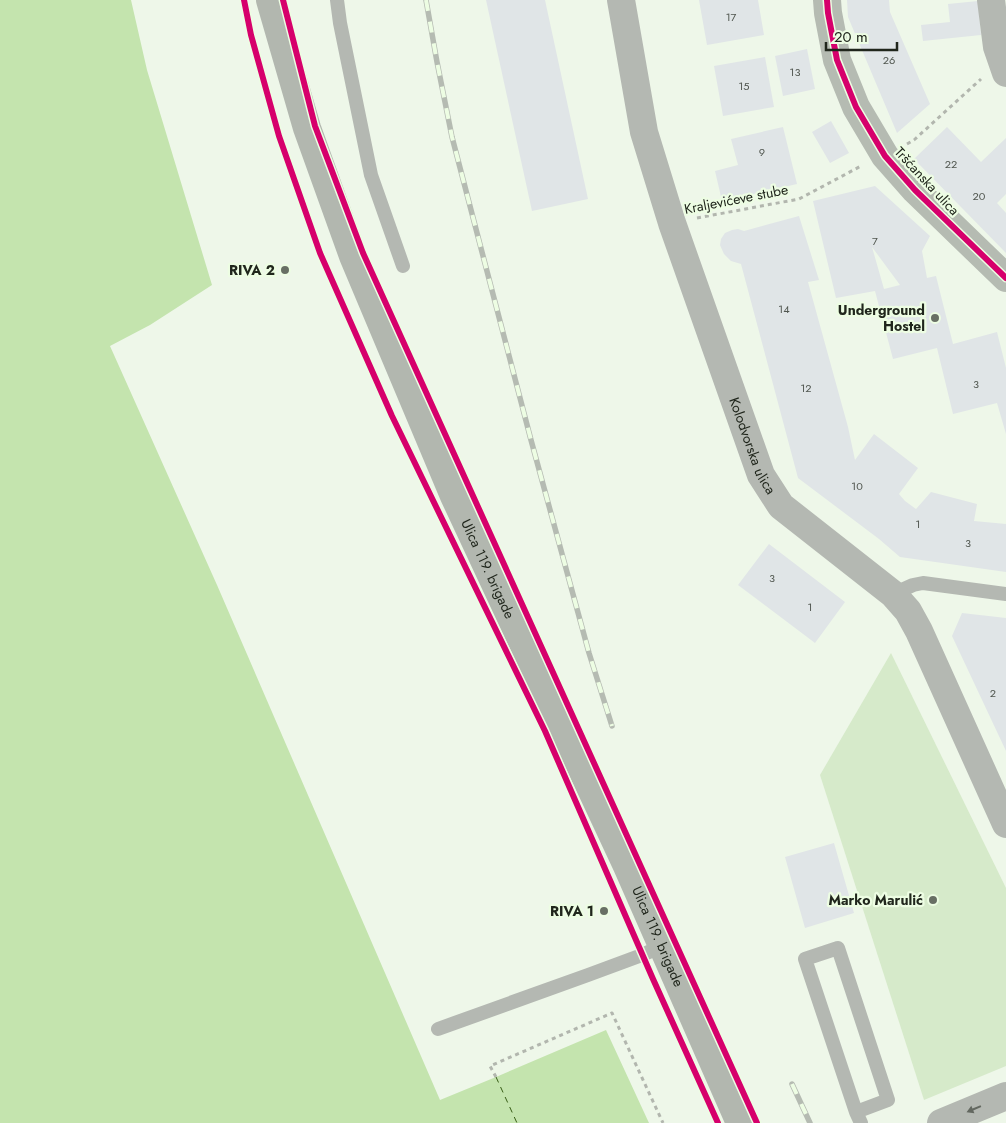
<svg xmlns="http://www.w3.org/2000/svg" width="1006" height="1123" font-family="Jost,sans-serif">
<style>
.green{fill:#d6eaca}
.water{fill:#c4e4ae}
.lines{fill:none;stroke-linecap:round;stroke-linejoin:round}
.ferry{stroke:#385d16;stroke-width:1;stroke-dasharray:6 5;stroke-linecap:butt}
.building{fill:#e0e5e7;fill-rule:evenodd}
.path{stroke:#b2b6ae;stroke-width:3;stroke-dasharray:4 4;stroke-linecap:butt}
.lane{stroke:#b4b8b2;stroke-width:14}
.street{stroke:#b4b8b2;stroke-width:28}
.secondary{stroke:#b2b7af;stroke-width:28}
.primary{stroke:#b5bbb2;stroke-width:28}
.rail-casing{stroke:#b5bbb2;stroke-width:5.5}
.rail{stroke:#edfde3;stroke-width:4;stroke-dasharray:11;stroke-linecap:butt}
.cycleway-casing{stroke:#edfde3;stroke-width:9}
.cycleway{stroke:#d6006c;stroke-width:6}
.oneway{fill:#636860}
.poi-dot{fill:#686f64;stroke:#edfde3;stroke-width:2}
.labels{text-anchor:middle;stroke-width:4.5;stroke-linejoin:round;paint-order:stroke}
.number-label{font-size:11px;fill:#50564f}
.street-label{font-size:14px;fill:#20261c;stroke:#edfde3}
.poi-label{font-size:14px;font-weight:bold;fill:#20261c;stroke:#edfde3;text-anchor:end}
</style>
<rect width="100%" height="100%" fill="#eef7e9"/>
<path class="green" d="M 891,653 L 1006,888 L 1006,1066 L 924,1100 L 820,775 Z"/>
<path class="water" d="M 0,0 L 131,0 L 147,70 L 212,285 L 150,325 L 110,346 L 217,585 L 440,1100 L 496,1077 L 606,1030 L 649,1123 L 0,1123 Z"/>
<g class="lines">
<path class="ferry" d="M 496,1077 L 517,1123"/>
</g>
<path class="building" d="M 486,0 L 545,0 L 588,199 L 532,211 Z
M 699,0 L 758,0 L 764,35 L 707,45 Z
M 847,0 L 889,0 L 890,12 L 930,104 L 897,133 L 848,17 Z
M 978,1 L 981,35 L 923,41 L 921,25 L 950,22 L 948,4 Z
M 807,49 L 815,89 L 783,96 L 775,56 Z
M 765,57 L 774,107 L 723,116 L 714,66 Z
M 831,121 L 849,153 L 830,163 L 812,132 Z
M 783,127 L 797,184 L 722,201 L 715,171 L 738,165 L 731,139 Z
M 947,127 L 981,162 L 1006,138 L 1006,194 L 997,203 L 1006,213 L 1006,253 L 914,159 Z
M 875,186 L 930,236 L 922,251 L 927,278 L 936,276 L 953,344 L 997,332 L 1006,368 L 1006,434 L 997,403 L 953,414 L 937,348 L 893,359 L 875,291 L 836,298 L 813,201 ZM 872,247 L 900,285 L 884,289 Z
M 799,216 L 819,280 L 808,282 L 848,427 L 855,460 L 874,434 L 918,468 L 899,494 L 905,501 L 916,509 L 931,492 L 977,504 L 974,521 L 1006,524 L 1006,572 L 900,557 L 879,539 L 798,478 L 741,264 L 731,261 L 724,254 L 720,245 L 721,239 L 725,233 L 732,230 L 738,229 L 744,231 Z
M 769,544 L 845,602 L 815,643 L 738,585 Z
M 962,613 L 1006,618 L 1006,751 L 952,636 Z
M 834,843 L 854,913 L 805,928 L 785,857 Z"/>
<g class="lines">
<path class="path" d="M 907,144 L 914,140 L 981,79
M 697,218 L 799,199 L 861,166
M 496,1077 L 490,1066 L 612,1013 L 663,1123"/>
<path class="lane" d="M 337,0 L 340,23 L 371,175 L 403,266
M 893,594 L 913,585 L 923,583 L 1006,594
M 438,1029 L 588,975 L 642,955 L 662,946
M 856,1112 L 888,1100 L 838,948 L 805,959 L 856,1112 L 861,1123"/>
<g class="street">
<path id="s1" d="M 621,0 L 644,132 L 672,223 L 761,475 L 781,506 L 893,594 L 908,611 L 919,631 L 1006,824"/>
<path d="M 991,0 L 997,47 L 1006,73"/>
<path d="M 941,1123 L 1006,1096"/>
</g>
<path class="secondary" id="s2" d="M 270,0 L 307,128 L 353,256 L 454,496 L 627,866 L 740,1123"/>
<path class="primary" d="M 827,0 L 828,13 L 837,60 L 856,107 L 885,156 L 915,190 L 1006,278"/>
<defs>
<path id="rail" d="M 426,0 L 437,62 L 452,137 L 531,440 L 589,653 L 612,726
M 792,1084 L 810,1123"/>
</defs>
<use href="#rail" class="rail-casing"/>
<use href="#rail" class="rail"/>
<defs>
<path id="cycleway" d="M 244,0 L 251,35 L 279,136 L 320,253 L 392,416 L 545,731 L 653,979 L 718,1123
M 283,0 L 315,126 L 363,253 L 757,1123
M 827,0 L 828,13 L 837,60 L 856,107 L 885,156 L 915,190 L 1006,278"/>
</defs>
<use href="#cycleway" class="cycleway-casing"/>
<use href="#cycleway" class="cycleway"/>
</g>
<defs><path id="oneway-solid" d="M-6-.8H1V-3.2L6.5 0L1 3.2V.8H-6Z" transform="scale(1.25)"/></defs>
<use class="oneway" href="#oneway-solid" transform="translate(974 1109) rotate(157)"/>
<g class="poi-dot">
<circle cx="285" cy="270" r="5"/>
<circle cx="935" cy="318" r="5"/>
<circle cx="933" cy="900" r="5"/>
<circle cx="604" cy="911" r="5"/>
</g>
<g class="labels">
<g class="number-label">
<text x="731" y="21">17</text>
<text x="889" y="64">26</text>
<text x="795" y="76">13</text>
<text x="744" y="90">15</text>
<text x="762" y="156">9</text>
<text x="951" y="168">22</text>
<text x="979" y="200">20</text>
<text x="875" y="245">7</text>
<text x="784" y="313">14</text>
<text x="976" y="388">3</text>
<text x="806" y="392">12</text>
<text x="857" y="490">10</text>
<text x="918" y="528">1</text>
<text x="968" y="547">3</text>
<text x="772" y="582">3</text>
<text x="810" y="611">1</text>
<text x="993" y="697">2</text>
</g>
<g class="street-label">
<text transform="translate(927 181) rotate(47)" y="5">Tršćanska ulica</text>
<text transform="translate(736 199) rotate(-11)" y="5">Kraljevićeve stube</text>
<text dy="5" stroke="none"><textPath href="#s1" startOffset="466">Kolodvorska ulica</textPath></text>
<text dy="5" stroke="none"><textPath href="#s2" startOffset="610">Ulica 119. brigade</textPath></text>
<text dy="5" stroke="none"><textPath href="#s2" startOffset="1015">Ulica 119. brigade</textPath></text>
</g>
<g class="poi-label">
<text x="275" y="275">RIVA 2</text>
<text x="925" y="315">Underground<tspan x="925" dy="16">Hostel</tspan></text>
<text x="923" y="905">Marko Marulić</text>
<text x="594" y="916">RIVA 1</text>
</g>
</g>
<path d="M826 42v8h71v-8" fill="none" stroke="#20261c" stroke-width="2.5"/>
<text x="834" y="42" font-size="15" fill="#20261c" stroke="#edfde3" stroke-width="4" paint-order="stroke">20 m</text>
</svg>
